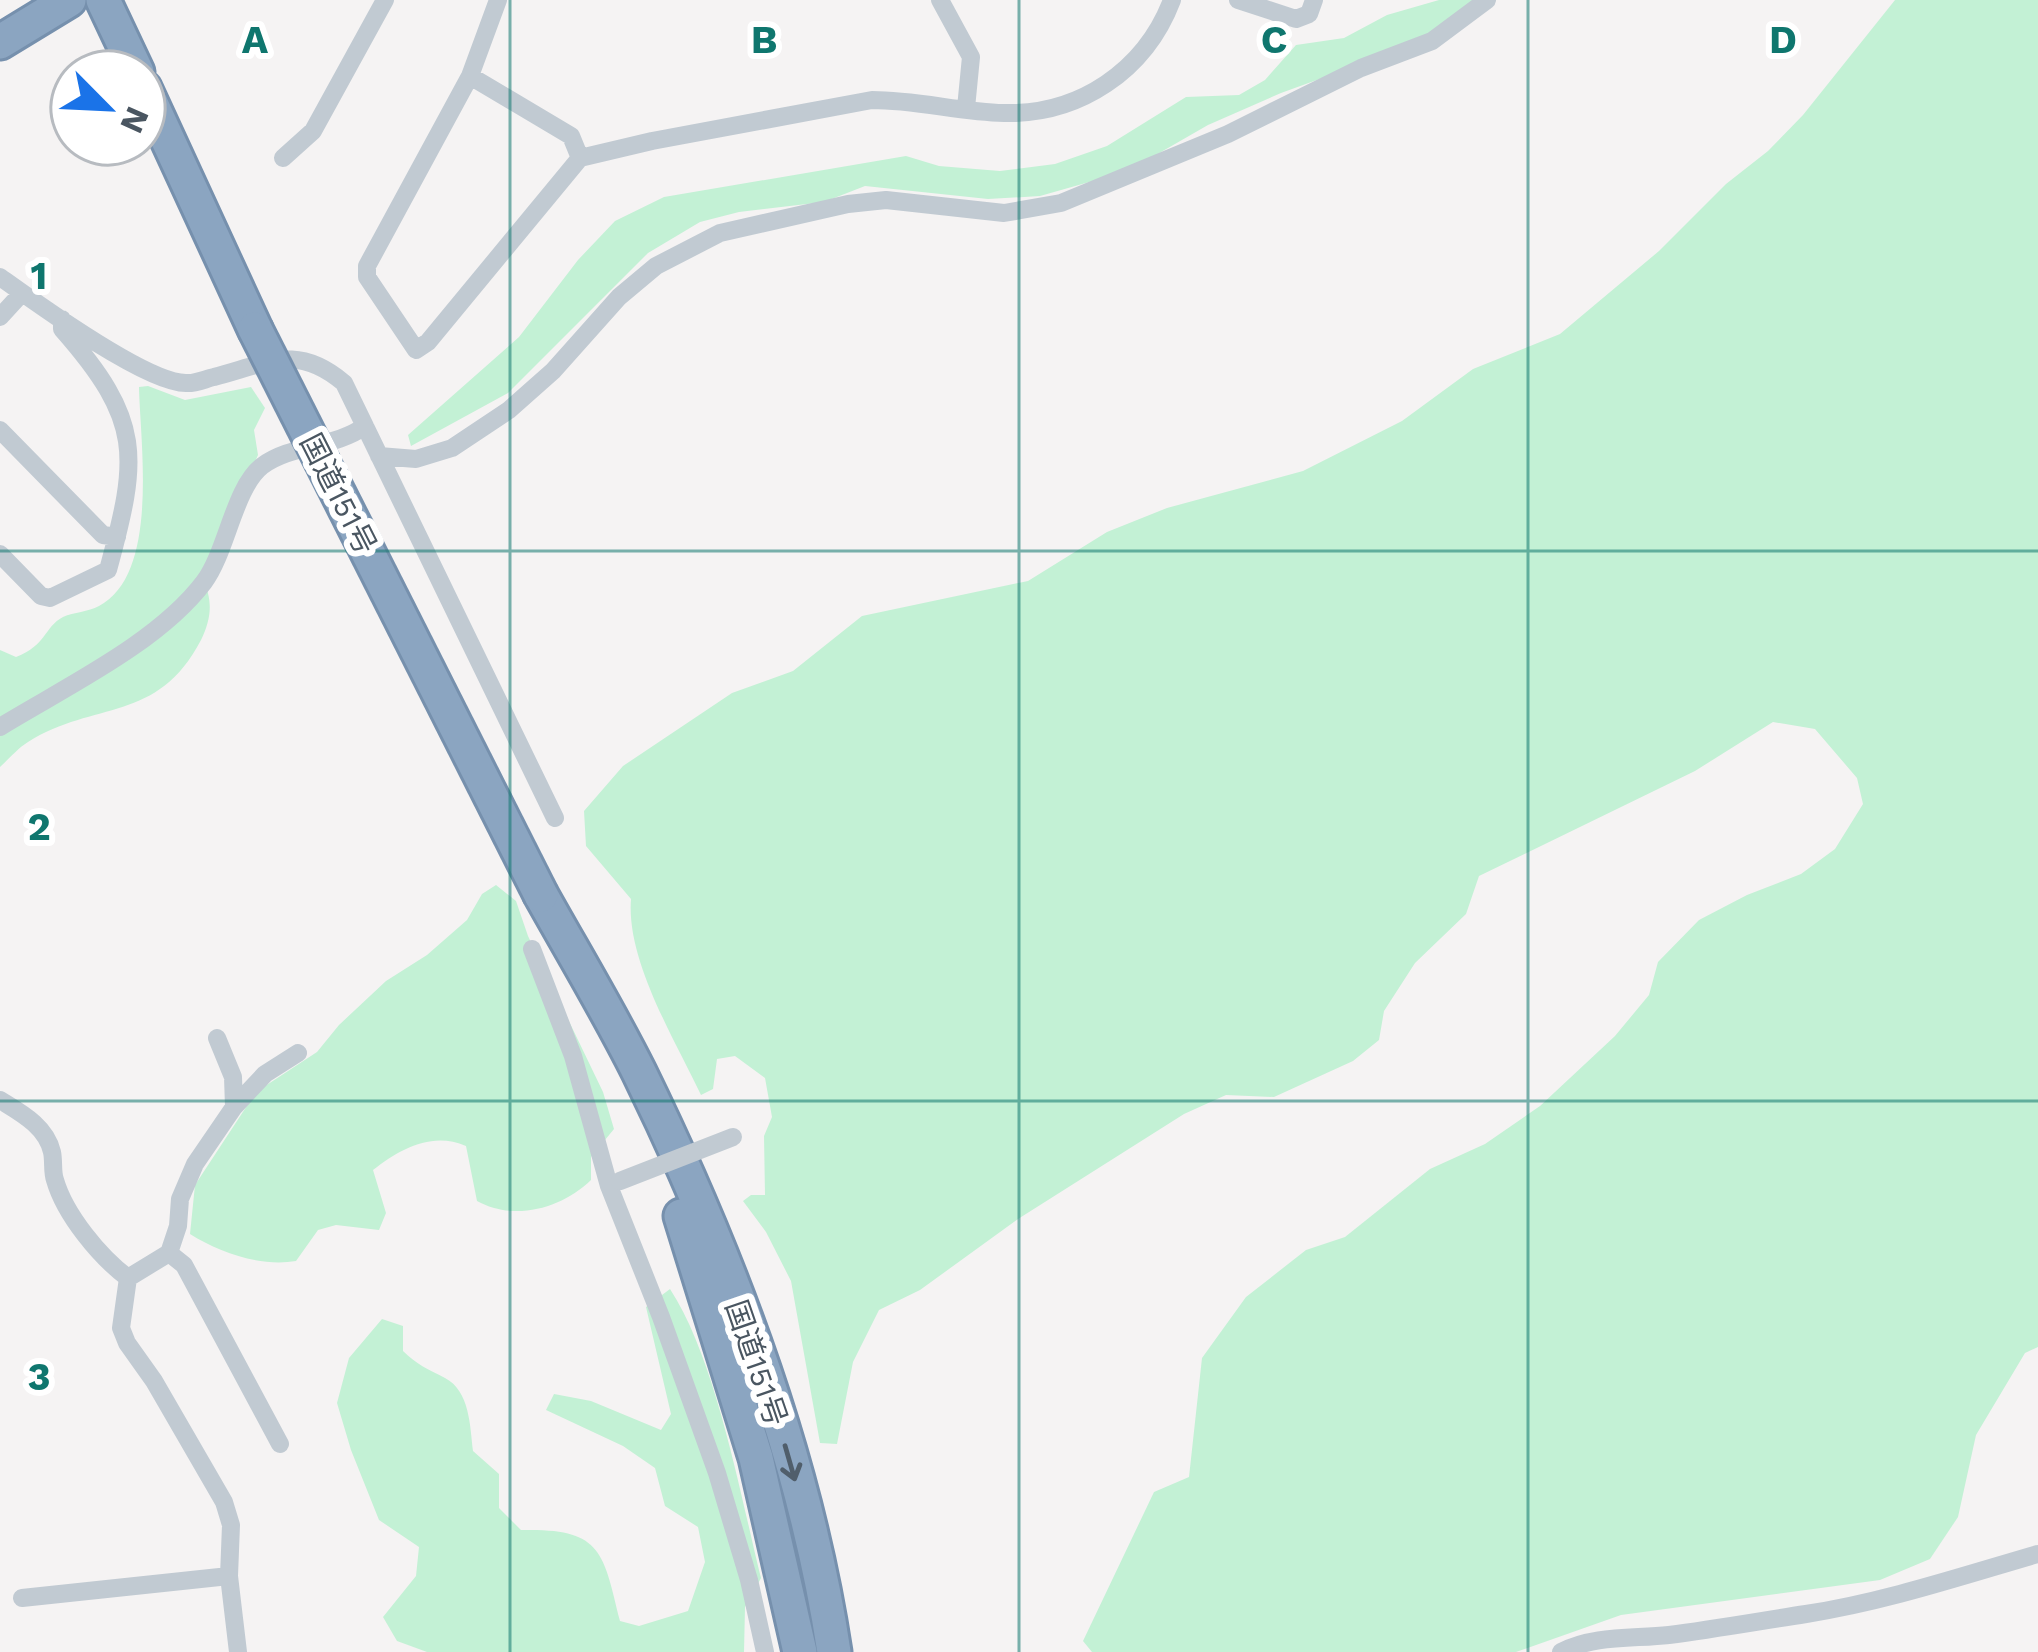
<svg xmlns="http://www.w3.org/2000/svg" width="2038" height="1652" font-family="'Work Sans','Noto Sans JP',sans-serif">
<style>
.green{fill:#c3f1d5}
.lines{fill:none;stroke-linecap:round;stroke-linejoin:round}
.highway-casing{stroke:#7690ad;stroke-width:39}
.street{stroke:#c1cad2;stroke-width:18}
.highway{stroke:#8ba5c1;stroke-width:33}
.highway-bridge-casing{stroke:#7690ad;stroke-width:39;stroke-linecap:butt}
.street-bridge{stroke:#c1cad2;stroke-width:18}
.highway-bridge{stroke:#8ba5c1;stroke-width:33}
.oneway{stroke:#505e6b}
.grid{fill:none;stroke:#0f766e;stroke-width:3;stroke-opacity:0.55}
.labels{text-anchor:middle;stroke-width:12;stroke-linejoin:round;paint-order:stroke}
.street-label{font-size:30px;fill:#4a5661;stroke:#fff}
.grid-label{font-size:39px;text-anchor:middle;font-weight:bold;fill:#0f766e;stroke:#fff;stroke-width:12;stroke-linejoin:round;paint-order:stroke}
</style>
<rect width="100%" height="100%" fill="#f5f3f3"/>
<path class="green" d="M 1439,0 L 1480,0 L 1430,39 L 1281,93 L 1208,125 L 1128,171 L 1040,196 L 988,199 L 865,186 L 824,202 L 739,212 L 700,222 L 648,253 L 508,393 L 411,446 L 408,435 L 519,337 L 578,260 L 615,221 L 664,197 L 906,156 L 939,166 L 1000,171 L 1055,164 L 1107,146 L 1186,97 L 1239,95 L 1265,80 L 1296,45 L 1344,38 L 1387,15 Z
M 1895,0 L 2038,0 L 2038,1347 L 2025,1353 L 1976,1435 L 1958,1517 L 1930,1559 L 1880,1580 L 1621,1615 L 1516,1652 L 1092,1652 L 1083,1641 L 1154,1492 L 1189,1477 L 1202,1358 L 1246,1297 L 1306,1250 L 1345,1237 L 1430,1169 L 1485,1144 L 1540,1106 L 1615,1036 L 1649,995 L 1658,962 L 1699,920 L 1747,895 L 1801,874 L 1835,849 L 1863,804 L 1857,778 L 1815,729 L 1773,722 L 1695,771 L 1479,876 L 1466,914 L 1415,963 L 1384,1011 L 1379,1040 L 1353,1061 L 1274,1097 L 1226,1095 L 1184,1114 L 1018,1219 L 920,1290 L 879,1310 L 853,1362 L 837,1444 L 820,1443 L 791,1281 L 766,1232 L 743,1201 L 751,1195 L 765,1195 L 764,1136 L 772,1117 L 765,1078 L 735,1056 L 717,1059 L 713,1089 L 701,1095 C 675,1040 626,960 631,899 L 586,846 L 584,811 L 623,766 L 732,693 L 793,671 L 862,616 L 1028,581 L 1107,532 L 1167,508 L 1303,471 L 1402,421 L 1473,369 L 1560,334 L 1659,251 L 1726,184 L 1768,151 L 1803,115 Z
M 148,386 L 185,400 L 251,387 L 265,408 L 254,430 L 258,455 L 202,577 C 213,600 212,617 201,640 C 157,724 95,700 28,742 C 18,748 9,759 0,767 L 0,650 L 16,657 C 47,645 44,627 63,617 C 74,612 88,612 99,606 C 160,574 140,443 139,387 Z
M 496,885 L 516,901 L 528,936 L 603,1092 L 614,1129 L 591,1157 L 591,1180 C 562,1208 515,1222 477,1201 L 466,1146 C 432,1131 400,1149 373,1170 L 386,1213 L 379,1230 L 336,1225 L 318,1230 L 296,1261 C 261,1267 220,1253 190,1234 L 195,1185 L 256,1092 L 317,1052 L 339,1025 L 386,981 L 427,955 L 467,920 L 482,894 Z
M 670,1289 C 716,1359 740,1494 761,1578 L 745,1607 L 744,1652 L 427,1652 L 397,1641 L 383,1617 L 416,1576 L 419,1547 L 379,1520 L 351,1450 L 337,1403 L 349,1358 L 382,1319 L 403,1326 L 403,1351 C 417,1365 428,1369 445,1378 C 470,1391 470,1426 473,1451 L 499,1474 L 499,1508 L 521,1530 C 601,1528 603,1550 620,1621 L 639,1626 L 688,1611 L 705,1562 L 698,1527 L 665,1506 L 655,1468 L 623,1446 L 546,1410 L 554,1394 L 591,1401 L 661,1430 L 671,1414 L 646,1307 Z"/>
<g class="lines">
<defs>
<path id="highway" d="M 103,0 L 137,72
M 0,42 L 69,0
M 144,88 L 255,329
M 541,895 C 574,954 609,1012 639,1072 C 727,1252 804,1452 834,1652
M 681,1216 L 756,1458 L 800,1652"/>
</defs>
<use href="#highway" class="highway-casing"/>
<path class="street" d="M 498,0 L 470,76 L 367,266 L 367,277 L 416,350 L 428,342 L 580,158 L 652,141 L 872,100 C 917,100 960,112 1004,113 C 1079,115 1145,71 1172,0
M 940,0 L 971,57 L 966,108
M 1238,0 L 1296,19 L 1309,14 L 1314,0
M 470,76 L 571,136 L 580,158
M 283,158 L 313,131 L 385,0
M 0,277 C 35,302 146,383 186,383 C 195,384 205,379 214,377 C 268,363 297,343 344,383 L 555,818
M 0,317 L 22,293
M 0,430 L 103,535 L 117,537
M 379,456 L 416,459 L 452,448 L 509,410 L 553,371 L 619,297 L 656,266 L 720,233 L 848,204 L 886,200 L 1004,213 L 1061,203 L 1228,134 L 1361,68 L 1432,41 L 1487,0
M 0,554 L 41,596 L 50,598 L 108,570 C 139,456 143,421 62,329 L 62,319
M 0,727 C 65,687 158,643 204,582 C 227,551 234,488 262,466 C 291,444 335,448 365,426
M 532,949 L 573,1056 L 609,1186 L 661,1317 L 717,1473 L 749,1580 L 765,1652
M 217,1038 L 233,1077 L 234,1107 L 195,1164 L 180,1199 L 178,1226 L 169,1253 L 128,1278 L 121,1328 L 127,1343 L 154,1381 L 224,1502 L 231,1525 L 229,1576 L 238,1652
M 0,1100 C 21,1113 46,1126 52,1152 C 54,1161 52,1172 55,1180 C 65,1215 100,1257 128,1278
M 234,1107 L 265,1074 L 298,1053
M 169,1253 L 184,1265 L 280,1444
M 22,1598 L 229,1576
M 1561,1652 C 1594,1635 1633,1639 1669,1635 C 1715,1629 1760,1621 1806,1614 C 1884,1602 1962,1576 2038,1554"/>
<use href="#highway" class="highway"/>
<defs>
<path id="highway-bridge" d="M 255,329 L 541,895"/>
</defs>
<use href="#highway-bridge" class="highway-bridge-casing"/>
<path class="street-bridge" d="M 620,1181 L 733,1137"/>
<use href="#highway-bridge" class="highway-bridge"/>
</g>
<defs><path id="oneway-shaft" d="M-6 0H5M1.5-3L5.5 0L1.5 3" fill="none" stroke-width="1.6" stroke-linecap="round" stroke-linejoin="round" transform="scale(3)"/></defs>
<use class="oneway" href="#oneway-shaft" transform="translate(790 1463) rotate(74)"/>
<path class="grid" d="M 510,0 L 510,1652M 1019,0 L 1019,1652M 1528,0 L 1528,1652M 0,551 L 2038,551M 0,1101 L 2038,1101"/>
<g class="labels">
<g class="street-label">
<text transform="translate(338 494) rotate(63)" y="10">国道151号</text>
<text transform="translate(756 1363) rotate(71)" y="10">国道151号</text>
</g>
</g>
<g class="grid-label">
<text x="255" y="53">A</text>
<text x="764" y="53">B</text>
<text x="1274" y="53">C</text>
<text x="1783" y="53">D</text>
<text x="39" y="289">1</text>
<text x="39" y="840">2</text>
<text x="39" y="1390">3</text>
</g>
<g transform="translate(108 108) rotate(114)"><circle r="57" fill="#ffffff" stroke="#b7bbc0" stroke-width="3"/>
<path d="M0-9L21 45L0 30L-21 45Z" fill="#1a73e8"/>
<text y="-18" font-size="33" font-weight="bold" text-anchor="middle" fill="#4a5661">N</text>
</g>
</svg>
